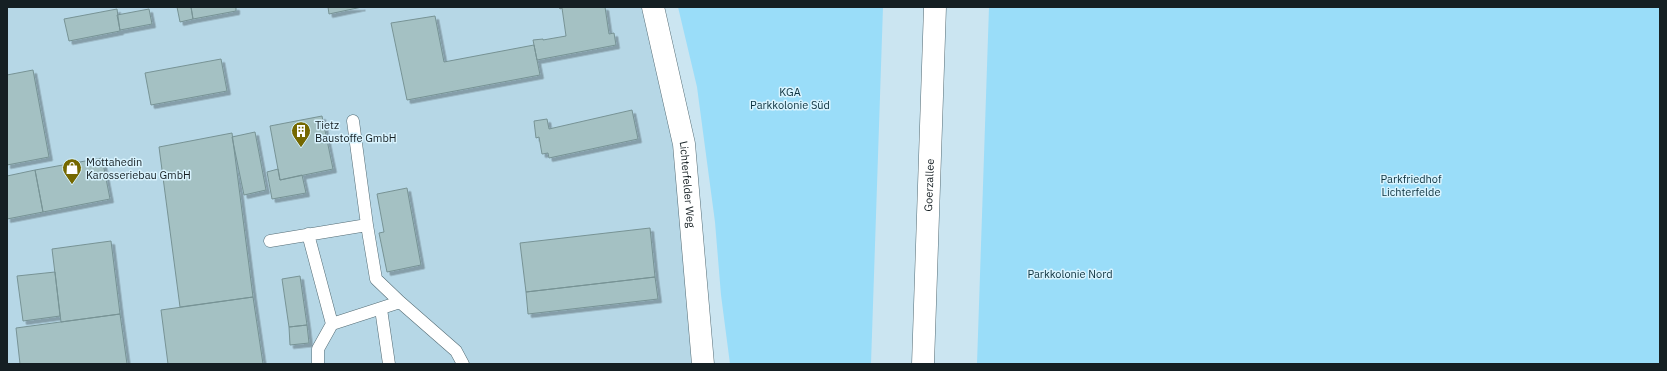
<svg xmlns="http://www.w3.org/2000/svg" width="1667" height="371" font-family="'IBM Plex Sans',sans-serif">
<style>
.built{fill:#b6d7e6}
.green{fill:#9addf9}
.building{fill:#a4c1c3;stroke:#779395;filter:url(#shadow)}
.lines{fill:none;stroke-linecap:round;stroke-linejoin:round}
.service-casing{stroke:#546c75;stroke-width:13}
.minor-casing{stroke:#546c75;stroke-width:23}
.secondary-casing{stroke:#546c75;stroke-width:23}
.service{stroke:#fff;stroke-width:12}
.minor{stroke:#fff;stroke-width:22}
.secondary{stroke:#fff;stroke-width:22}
.labels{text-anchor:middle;stroke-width:3;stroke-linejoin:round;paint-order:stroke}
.park-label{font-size:11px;fill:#0c313e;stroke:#d8f3fe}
.poi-label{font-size:11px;fill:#151f23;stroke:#d8f3fe;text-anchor:start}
.street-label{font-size:11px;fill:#151f23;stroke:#d8f3fe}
</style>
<defs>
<filter id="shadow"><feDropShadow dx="3.5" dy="3.5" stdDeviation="0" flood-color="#0004"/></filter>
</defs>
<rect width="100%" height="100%" fill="#cbe5f1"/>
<path class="built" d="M 7,7 L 663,7 L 712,364 L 7,364 Z"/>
<path class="green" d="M 678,7 L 883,7 L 871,364 L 730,364 L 721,295 L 715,222 L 697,87 Z
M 989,7 L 1660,7 L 1660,364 L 977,364 Z"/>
<path class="building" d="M 177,7 L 191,7 L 193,19 L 180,22 Z
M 191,7 L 236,7 L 236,11 L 193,19 Z
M 328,7 L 362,7 L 329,14 Z
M 559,7 L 605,7 L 609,34 L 614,33 L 616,45 L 537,60 L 533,40 L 543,39 L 543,40 L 566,36 L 562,8 L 560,9 Z
M 117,9 L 120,31 L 69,41 L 64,19 Z
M 149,9 L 152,24 L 120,30 L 117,15 Z
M 435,16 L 444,62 L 534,45 L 540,75 L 407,100 L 391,23 Z
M 221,59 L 227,91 L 151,105 L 145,73 Z
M 33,70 L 49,157 L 7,165 L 7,75 Z
M 632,110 L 638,139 L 549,158 L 548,153 L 542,154 L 539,137 L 536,138 L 534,121 L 547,119 L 549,129 Z
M 322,116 L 333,169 L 280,180 L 270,126 Z
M 255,132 L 266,190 L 244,195 L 232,137 Z
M 232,133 L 253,297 L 180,307 L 159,147 Z
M 102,158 L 110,199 L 43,212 L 35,170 Z
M 278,169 L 280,180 L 302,175 L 306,193 L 272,199 L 267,172 Z
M 35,170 L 43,212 L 7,219 L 7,176 Z
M 407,188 L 421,265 L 387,272 L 379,233 L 384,232 L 377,194 Z
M 650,228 L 655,277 L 526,292 L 520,243 Z
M 111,241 L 120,314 L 61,322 L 52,249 Z
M 55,272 L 60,316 L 23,321 L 17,276 Z
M 300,276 L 307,325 L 289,327 L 282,279 Z
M 655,277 L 658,299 L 528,314 L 526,292 Z
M 253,297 L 263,364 L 168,364 L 161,310 Z
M 120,314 L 127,364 L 20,364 L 16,328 Z
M 307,325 L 309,343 L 290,345 L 289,327 Z"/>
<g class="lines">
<defs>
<path id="service" d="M 353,121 L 367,225 L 376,279 L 400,302 L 456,351 L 463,364
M 308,234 L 332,324
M 270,241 L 367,225
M 381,309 L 389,364
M 318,364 L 318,349 L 332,324 L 400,302"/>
<g id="minor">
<path id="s1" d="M 653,7 L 684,144 L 703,364"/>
</g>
<g id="secondary">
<path id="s2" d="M 923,364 L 935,7"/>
</g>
</defs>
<use href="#service" class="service-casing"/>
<use href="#minor" class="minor-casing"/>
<use href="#secondary" class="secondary-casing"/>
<use href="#service" class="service"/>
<use href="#minor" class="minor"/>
<use href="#secondary" class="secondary"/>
</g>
<defs>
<symbol id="building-pin" viewBox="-11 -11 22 30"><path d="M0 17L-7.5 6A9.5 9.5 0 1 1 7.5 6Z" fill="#756800" stroke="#d8f3fe"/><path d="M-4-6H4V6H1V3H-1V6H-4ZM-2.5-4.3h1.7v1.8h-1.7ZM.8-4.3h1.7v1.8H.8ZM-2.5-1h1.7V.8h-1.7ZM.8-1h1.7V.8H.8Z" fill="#fff"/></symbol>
<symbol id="shop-pin" viewBox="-11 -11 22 30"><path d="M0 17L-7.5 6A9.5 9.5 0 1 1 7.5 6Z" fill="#756800" stroke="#d8f3fe"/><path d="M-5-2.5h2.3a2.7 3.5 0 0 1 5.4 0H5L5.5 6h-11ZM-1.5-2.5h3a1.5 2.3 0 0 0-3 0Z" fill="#fff"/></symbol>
</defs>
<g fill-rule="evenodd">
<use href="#building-pin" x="290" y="120" width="22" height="30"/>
<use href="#shop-pin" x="61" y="157" width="22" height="30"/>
</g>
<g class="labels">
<g class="park-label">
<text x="790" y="96">KGA<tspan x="790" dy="13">Parkkolonie Süd</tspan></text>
<text x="1411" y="183">Parkfriedhof<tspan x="1411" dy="13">Lichterfelde</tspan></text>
<text x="1070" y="278">Parkkolonie Nord</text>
</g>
<g class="poi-label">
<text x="315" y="129">Tietz<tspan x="315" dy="13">Baustoffe GmbH</tspan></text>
<text x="86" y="166">Mottahedin<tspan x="86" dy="13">Karosseriebau GmbH</tspan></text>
</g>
<g class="street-label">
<text dy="4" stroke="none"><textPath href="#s1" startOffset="181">Lichterfelder Weg</textPath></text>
<text dy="4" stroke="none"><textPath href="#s2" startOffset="179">Goerzallee</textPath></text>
</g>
</g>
<rect width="1667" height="371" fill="none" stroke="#151f23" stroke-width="16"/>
</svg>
